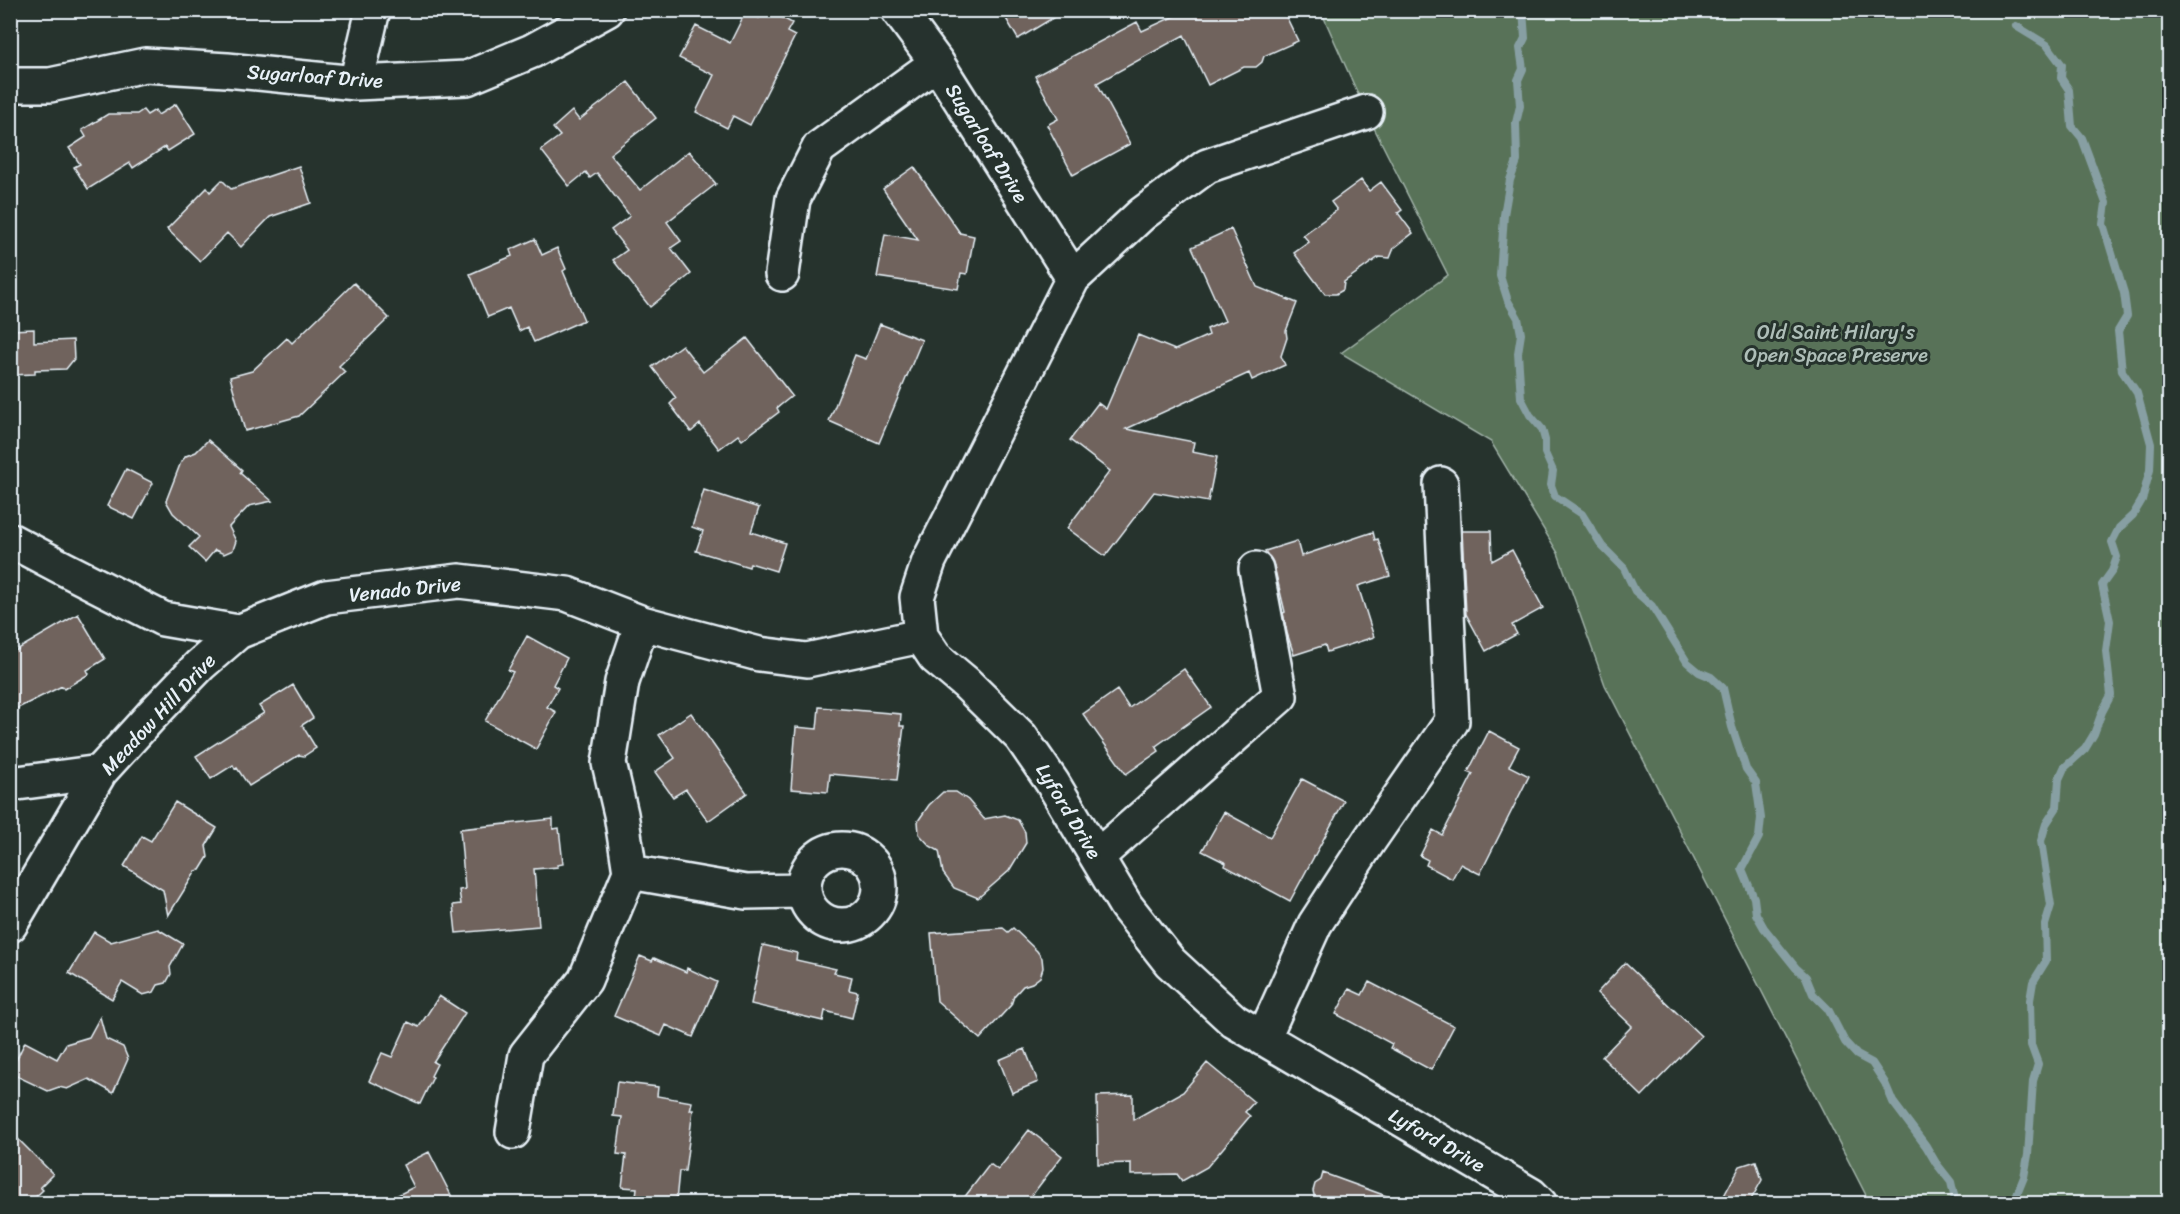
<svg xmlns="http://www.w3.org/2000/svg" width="2180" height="1214" font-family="Sriracha,sans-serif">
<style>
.green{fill:#587258;stroke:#a0b2a8;stroke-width:1.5}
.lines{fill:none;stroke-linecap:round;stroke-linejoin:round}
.stream{stroke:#879fa3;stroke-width:8}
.building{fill:#70635d;stroke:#e8f1f8;stroke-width:1.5}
.minor-casing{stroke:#e8f1f8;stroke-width:38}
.minor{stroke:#26332d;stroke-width:33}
.labels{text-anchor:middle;stroke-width:6;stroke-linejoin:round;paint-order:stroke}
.street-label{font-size:20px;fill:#e8f1f8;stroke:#26332d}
.park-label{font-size:20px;fill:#aebeb8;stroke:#26332d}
</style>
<rect width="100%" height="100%" fill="#26332d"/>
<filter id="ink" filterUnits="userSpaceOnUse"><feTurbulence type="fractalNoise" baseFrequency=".0167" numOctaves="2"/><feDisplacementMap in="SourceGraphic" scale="12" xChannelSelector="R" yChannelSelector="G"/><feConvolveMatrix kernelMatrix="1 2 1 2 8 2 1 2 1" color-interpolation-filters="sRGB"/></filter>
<g filter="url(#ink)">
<path class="green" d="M 1321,11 L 2169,11 L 2169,1203 L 1870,1203 L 1605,685 L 1558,553 L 1491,442 L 1341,353 L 1448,275 L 1366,112 Z"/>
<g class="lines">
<path class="stream" d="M 1523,10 L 1525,38 L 1520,48 L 1523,69 L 1518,80 L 1520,106 L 1516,123 L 1517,161 L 1510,180 L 1504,215 L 1500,276 L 1508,301 L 1518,318 L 1521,334 L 1518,353 L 1521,398 L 1530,415 L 1542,429 L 1545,440 L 1545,453 L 1553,471 L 1551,485 L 1555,496 L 1582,514 L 1602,546 L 1624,568 L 1635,591 L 1652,606 L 1687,662 L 1699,672 L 1711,677 L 1723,688 L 1732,727 L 1746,769 L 1756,783 L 1761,818 L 1759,837 L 1742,869 L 1754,898 L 1756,914 L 1764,928 L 1796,968 L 1806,977 L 1813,994 L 1828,1009 L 1845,1042 L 1857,1055 L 1872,1063 L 1885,1083 L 1893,1102 L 1926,1146 L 1936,1163 L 1951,1182 L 1956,1204
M 2013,1204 L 2024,1177 L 2028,1155 L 2033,1081 L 2038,1064 L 2031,1045 L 2030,1000 L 2033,982 L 2046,961 L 2045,925 L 2051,905 L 2041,841 L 2046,824 L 2057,807 L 2059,779 L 2064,768 L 2085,749 L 2094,734 L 2102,712 L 2111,695 L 2106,651 L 2110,621 L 2102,585 L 2112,571 L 2117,557 L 2112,542 L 2119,528 L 2133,515 L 2142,500 L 2150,470 L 2151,444 L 2137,393 L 2122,371 L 2118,331 L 2127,316 L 2124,293 L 2103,224 L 2106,203 L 2082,138 L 2072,126 L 2069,90 L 2061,78 L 2062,65 L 2047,45 L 2016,26"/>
</g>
<path class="building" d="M 763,10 L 768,10 L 792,23 L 787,32 L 795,36 L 750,125 L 733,116 L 727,128 L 696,112 L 714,75 L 679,58 L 696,26 L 730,43 L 746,11 L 759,18 Z
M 1001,10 L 1066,10 L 1018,39 Z
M 1172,10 L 1283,10 L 1298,41 L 1264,56 L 1262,62 L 1256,67 L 1244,67 L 1208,85 L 1184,35 L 1097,83 L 1130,144 L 1073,175 L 1047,125 L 1058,119 L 1035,76 L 1137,22 L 1142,31 L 1175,16 Z
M 628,82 L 656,118 L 610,154 L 640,190 L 689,151 L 716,184 L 667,222 L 681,241 L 671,248 L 691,274 L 650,307 L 613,260 L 627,250 L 611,230 L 630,216 L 597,173 L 590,178 L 586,172 L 569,186 L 541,150 L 560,136 L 553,128 L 572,111 L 579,120 Z
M 176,104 L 195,134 L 168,151 L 165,147 L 133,168 L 130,163 L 88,189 L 74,167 L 80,164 L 69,148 L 86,137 L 82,130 L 108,114 L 137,114 L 143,110 L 147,115 L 155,110 L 158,115 Z
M 299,166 L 311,203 L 270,217 L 241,247 L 227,233 L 200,261 L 167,229 L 207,188 L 210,192 L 222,180 L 231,189 Z
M 914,167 L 960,233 L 974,236 L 967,274 L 961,273 L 958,289 L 877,277 L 885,234 L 918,240 L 883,189 Z
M 1361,180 L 1369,191 L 1381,182 L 1402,210 L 1398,213 L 1413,233 L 1394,248 L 1390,258 L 1379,257 L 1344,282 L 1343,290 L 1336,294 L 1325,294 L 1294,253 L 1309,242 L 1303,235 L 1337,210 L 1331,202 Z
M 1231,229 L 1257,287 L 1297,303 L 1286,331 L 1287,338 L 1281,356 L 1285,365 L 1252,380 L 1249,373 L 1126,429 L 1194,442 L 1192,452 L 1217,457 L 1208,502 L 1154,492 L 1105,556 L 1067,528 L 1110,471 L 1070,440 L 1098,403 L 1106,409 L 1138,335 L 1175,350 L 1209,335 L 1207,329 L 1225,321 L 1192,247 Z
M 535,239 L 542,255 L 557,248 L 566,269 L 563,271 L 584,320 L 534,342 L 527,327 L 519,331 L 509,308 L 488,317 L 470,274 L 512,256 L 510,250 Z
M 354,283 L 389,318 L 339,366 L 345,372 L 299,416 L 245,431 L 230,377 L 252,371 L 287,338 L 292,343 Z
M 880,324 L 922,340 L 879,443 L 829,421 L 855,355 L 866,359 Z
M 34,329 L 34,342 L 73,340 L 74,359 L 66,369 L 35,370 L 35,374 L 10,375 L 10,330 Z
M 747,338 L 792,396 L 777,408 L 779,412 L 742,440 L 738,435 L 719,449 L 700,424 L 691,432 L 670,404 L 676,398 L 652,367 L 682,345 L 703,372 Z
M 208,440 L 242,470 L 240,473 L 272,501 L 249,506 L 229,527 L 236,541 L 233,550 L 224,554 L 215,550 L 205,562 L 189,547 L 199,537 L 173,513 L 166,501 L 181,462 L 186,456 L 196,452 Z
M 126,469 L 153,483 L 134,519 L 107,506 Z
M 704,490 L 759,508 L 751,532 L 785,543 L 776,571 L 750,563 L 749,567 L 696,551 L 703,531 L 692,527 Z
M 1462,531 L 1491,531 L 1492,561 L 1512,550 L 1543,608 L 1512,625 L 1517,634 L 1486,651 L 1466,614 Z
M 1373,532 L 1375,540 L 1378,539 L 1390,576 L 1358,586 L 1374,637 L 1327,652 L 1325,645 L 1294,655 L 1287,633 L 1283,613 L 1285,612 L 1274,566 L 1265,551 L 1297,541 L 1301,556 Z
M 78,614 L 105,659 L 87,670 L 89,674 L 64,689 L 62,686 L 10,712 L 10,658 L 13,652 Z
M 527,636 L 567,658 L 553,685 L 558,688 L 547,707 L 556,712 L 536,749 L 485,721 L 513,672 L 508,670 Z
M 1184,669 L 1211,707 L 1156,746 L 1159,751 L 1126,774 L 1083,714 L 1117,690 L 1129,708 Z
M 293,685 L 313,718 L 302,725 L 316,748 L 304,756 L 299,755 L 249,786 L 237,768 L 235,769 L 233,765 L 211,779 L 196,756 L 264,713 L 259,706 Z
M 819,707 L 901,714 L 900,726 L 904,726 L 897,780 L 830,774 L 828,792 L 791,789 L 796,727 L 817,729 Z
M 691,713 L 747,793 L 708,821 L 686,789 L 673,797 L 655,772 L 675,758 L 659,735 Z
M 1489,731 L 1519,747 L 1509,766 L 1529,776 L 1480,874 L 1460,864 L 1452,879 L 1426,865 L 1428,860 L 1420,856 L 1433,830 L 1442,835 L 1473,774 L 1468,772 Z
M 1302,779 L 1344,801 L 1290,901 L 1225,866 L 1226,863 L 1202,851 L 1224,812 L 1270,837 Z
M 943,792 L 956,792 L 968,800 L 984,819 L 1005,815 L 1018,820 L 1025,832 L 1026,843 L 1009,871 L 978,898 L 954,888 L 943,873 L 939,851 L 930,846 L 919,834 L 918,821 L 929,805 Z
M 175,802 L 217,828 L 206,846 L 208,857 L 200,870 L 196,871 L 168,916 L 163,890 L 124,866 L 142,836 L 151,841 Z
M 553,819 L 553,829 L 559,828 L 563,864 L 557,865 L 558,867 L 534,869 L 539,926 L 456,933 L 453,905 L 461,904 L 459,890 L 465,889 L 460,829 Z
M 1003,928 L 1008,932 L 1013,928 L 1037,951 L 1042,958 L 1043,968 L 1040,977 L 1032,983 L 1023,986 L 1014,996 L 1011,1005 L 980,1039 L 937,1001 L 931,933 Z
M 158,929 L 183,944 L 170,967 L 171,974 L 166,983 L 158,985 L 154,992 L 143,995 L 122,982 L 112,999 L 69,973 L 94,932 L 111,942 Z
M 763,945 L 797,953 L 796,960 L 836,969 L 834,973 L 852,977 L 849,990 L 858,992 L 852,1018 L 825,1011 L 823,1021 L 751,1004 Z
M 640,956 L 652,961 L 654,958 L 686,972 L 687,968 L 717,982 L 693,1037 L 666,1025 L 661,1036 L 614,1016 Z
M 1625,963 L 1701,1036 L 1642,1096 L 1602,1057 L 1632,1026 L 1597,993 Z
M 1369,982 L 1454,1026 L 1431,1070 L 1390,1048 L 1392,1044 L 1336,1014 L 1349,989 L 1362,995 Z
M 439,996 L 465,1013 L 433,1062 L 437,1064 L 431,1076 L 433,1077 L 420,1104 L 369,1081 L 382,1053 L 392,1057 L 408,1022 L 419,1027 Z
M 100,1017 L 106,1039 L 123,1047 L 128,1059 L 113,1093 L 89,1079 L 67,1089 L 59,1087 L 48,1091 L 10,1073 L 25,1042 L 57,1059 L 66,1044 L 89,1037 Z
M 1025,1049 L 1038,1082 L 1012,1093 L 999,1060 Z
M 1207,1063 L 1254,1102 L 1245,1112 L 1250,1116 L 1207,1167 L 1182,1181 L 1177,1174 L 1131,1175 L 1131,1163 L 1098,1164 L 1097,1096 L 1133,1095 L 1133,1120 L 1183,1092 Z
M 617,1082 L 658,1087 L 657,1096 L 692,1102 L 690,1110 L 693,1110 L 685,1171 L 679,1171 L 676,1201 L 636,1196 L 637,1188 L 622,1187 L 626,1155 L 617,1154 L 622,1117 L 613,1116 Z
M 1029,1130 L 1062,1156 L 1026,1203 L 960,1203 L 990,1164 L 998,1170 Z
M 10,1131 L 53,1174 L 40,1187 L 43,1190 L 29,1203 L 10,1203 Z
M 429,1152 L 455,1203 L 382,1203 L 414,1187 L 403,1165 Z
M 1756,1161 L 1762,1180 L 1749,1203 L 1720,1203 L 1740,1166 Z
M 1323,1173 L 1400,1201 L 1399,1203 L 1316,1203 L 1313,1191 L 1315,1184 L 1321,1180 Z"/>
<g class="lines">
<defs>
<path id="minor" d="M 898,10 L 937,63 L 1073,278
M 356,83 L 373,10
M 10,85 L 50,85 L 145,65 L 227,70 L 356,83 L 467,78 L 532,51 L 607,10
M 1366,112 L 1207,166 L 1142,214 L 1073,278 L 929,561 L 917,597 L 921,636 L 935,657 L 966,683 L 1021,737 L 1052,782 L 1126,906 L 1170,962 L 1234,1021 L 1531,1195 L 1540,1204
M 782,274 L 793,199 L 819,148 L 937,63
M 10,540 L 63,568 L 163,619 L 238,632 L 326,597 L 459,581 L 567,594 L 642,623 L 759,654 L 807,660 L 921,636
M 10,784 L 100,772
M804 887a38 38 0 1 1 76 0a38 38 0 1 1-76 0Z
M 1097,857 L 1280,696 L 1256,569
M 630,872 L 746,892 L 804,891
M 10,925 L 100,772 L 151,716 L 200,665 L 238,632
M 1263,1039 L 1315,924 L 1369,841 L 1452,721 L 1441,484
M 513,1132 L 526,1055 L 585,980 L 630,872 L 621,814 L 609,763 L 622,682 L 642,623"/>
</defs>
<use href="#minor" class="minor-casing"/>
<use href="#minor" class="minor"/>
</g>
</g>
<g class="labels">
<g class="street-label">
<text transform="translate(315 76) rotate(4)" y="7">Sugarloaf Drive</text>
<text transform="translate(987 143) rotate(58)" y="7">Sugarloaf Drive</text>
<text transform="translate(405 589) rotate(-6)" y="7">Venado Drive</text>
<text transform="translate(158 714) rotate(-47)" y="7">Meadow Hill Drive</text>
<text transform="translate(1069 811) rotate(59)" y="7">Lyford Drive</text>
<text transform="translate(1437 1140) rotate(30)" y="7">Lyford Drive</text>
</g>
<g class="park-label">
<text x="1836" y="339">Old Saint Hilary's<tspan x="1836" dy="23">Open Space Preserve</tspan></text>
</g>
</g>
<rect width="2180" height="1214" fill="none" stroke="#26332d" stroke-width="36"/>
<rect x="18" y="18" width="2144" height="1178" fill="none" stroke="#e8f1f8" stroke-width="2" filter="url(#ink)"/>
</svg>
